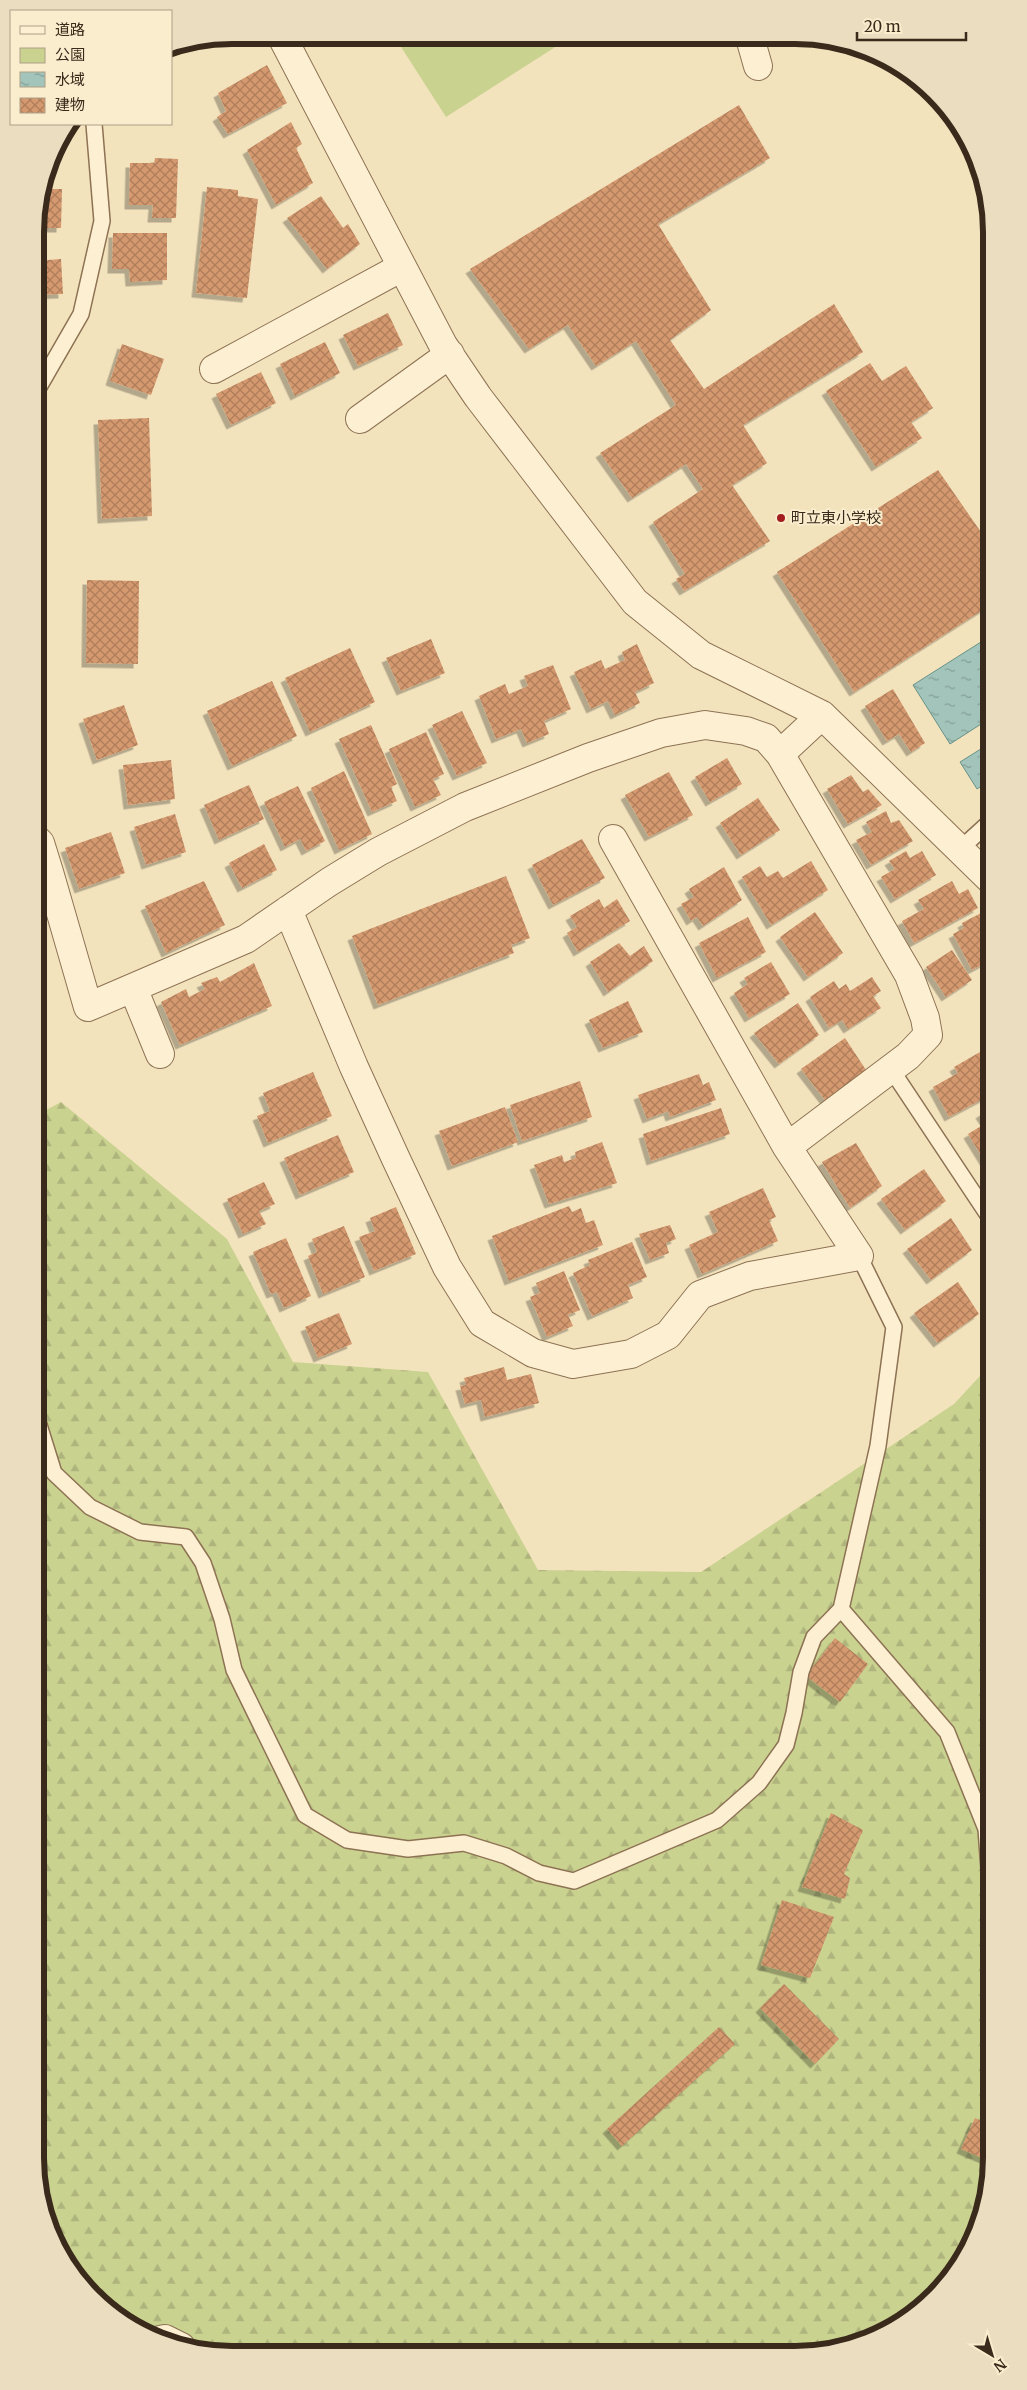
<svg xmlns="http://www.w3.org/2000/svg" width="1027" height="2390" font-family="Merriweather,'Noto Sans JP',serif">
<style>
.green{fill:#cad290}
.forest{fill:url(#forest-firs)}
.water{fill:url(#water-ripples);stroke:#689288}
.building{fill:url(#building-cross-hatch);filter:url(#shadow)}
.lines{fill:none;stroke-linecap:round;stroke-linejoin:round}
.lane-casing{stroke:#8d7254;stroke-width:18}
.street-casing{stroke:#8d7254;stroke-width:30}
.lane{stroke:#fdf0d2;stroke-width:15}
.street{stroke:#fdf0d2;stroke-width:28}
.poi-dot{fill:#a31d1e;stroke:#f9edce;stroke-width:2}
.labels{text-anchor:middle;stroke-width:4;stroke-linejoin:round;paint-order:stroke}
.poi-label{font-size:15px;fill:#3a2a1b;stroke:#f9edce;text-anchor:start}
.rim{fill:none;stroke:#3a2a1b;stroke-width:6}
</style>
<defs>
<pattern id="forest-firs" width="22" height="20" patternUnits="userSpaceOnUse" patternTransform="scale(1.25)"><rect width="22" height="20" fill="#cad290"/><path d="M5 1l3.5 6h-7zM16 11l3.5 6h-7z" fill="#aeb47c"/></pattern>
<pattern id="water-ripples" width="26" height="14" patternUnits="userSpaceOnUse" patternTransform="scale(1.25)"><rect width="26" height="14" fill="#a2c4ba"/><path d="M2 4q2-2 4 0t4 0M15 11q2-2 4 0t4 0" fill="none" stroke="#859f96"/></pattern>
<pattern id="building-cross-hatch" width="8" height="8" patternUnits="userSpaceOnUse" patternTransform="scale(1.25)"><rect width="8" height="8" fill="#d5996f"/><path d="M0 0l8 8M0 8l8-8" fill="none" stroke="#ae7d5a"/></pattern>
<filter id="shadow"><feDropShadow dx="-4.5" dy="4.5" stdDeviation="0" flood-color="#0004"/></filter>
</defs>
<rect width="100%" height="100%" fill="#f3e3bd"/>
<path class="green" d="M 394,36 L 571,37 L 446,117 Z"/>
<path class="forest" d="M 61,1102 L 227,1239 L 293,1362 L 428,1372 L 538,1570 L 701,1572 L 954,1404 L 992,1363 L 992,2171 L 977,2233 L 943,2288 L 894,2329 L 846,2348 L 795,2355 L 194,2351 L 144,2335 L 102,2306 L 61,2257 L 42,2209 L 35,2158 L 35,1116 Z"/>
<path class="water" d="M 992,635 L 992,717 L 950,744 L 913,685 Z
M 992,742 L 992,779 L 977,789 L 960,762 Z"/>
<path class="building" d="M 267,65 L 287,103 L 228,134 L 217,117 L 226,111 L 218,93 Z
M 739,105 L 770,158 L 658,224 L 711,310 L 670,340 L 704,389 L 834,304 L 863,352 L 743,425 L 767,463 L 732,485 L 770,541 L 684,591 L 676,579 L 685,574 L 653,522 L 703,489 L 686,464 L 632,498 L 600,453 L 676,405 L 636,341 L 596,366 L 568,325 L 529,349 L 470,269 Z
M 291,122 L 302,144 L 296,148 L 313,183 L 276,205 L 247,150 Z
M 155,158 L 178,159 L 176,218 L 152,218 L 153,205 L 129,205 L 130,163 L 154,163 Z
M 207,187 L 238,190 L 238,196 L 258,199 L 247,298 L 196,293 Z
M 43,189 L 62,189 L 61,228 L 35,228 L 35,219 Z
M 321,196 L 343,228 L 348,224 L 360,244 L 327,269 L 287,218 Z
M 113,233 L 167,233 L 167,280 L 130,282 L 129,269 L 112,269 Z
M 61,259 L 63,294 L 35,295 L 35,261 Z
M 388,313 L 403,345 L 358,366 L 343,335 Z
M 325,342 L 340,373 L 295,396 L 280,364 Z
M 122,344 L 164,359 L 151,395 L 110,381 Z
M 870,363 L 882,381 L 906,366 L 933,408 L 911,422 L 922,438 L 876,467 L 826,391 Z
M 261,372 L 276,403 L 231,425 L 216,394 Z
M 149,418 L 152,516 L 102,519 L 98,420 Z
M 938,470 L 992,548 L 992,604 L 854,692 L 777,572 Z
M 87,580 L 139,581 L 138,664 L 86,663 Z
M 431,639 L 445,673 L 401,691 L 386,658 Z
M 637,644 L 654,683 L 635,692 L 640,703 L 615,715 L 608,701 L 591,709 L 574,672 L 601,660 L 605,669 L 625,660 L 622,652 Z
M 350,648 L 375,702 L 310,732 L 285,678 Z
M 553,665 L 571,709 L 544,721 L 549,734 L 527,743 L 521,729 L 496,739 L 479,696 L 505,684 L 509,694 L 528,686 L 524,676 Z
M 272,681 L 297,736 L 232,766 L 207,711 Z
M 893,689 L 925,743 L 911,752 L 899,734 L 887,741 L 865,706 Z
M 124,705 L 138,745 L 97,760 L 83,719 Z
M 462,711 L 487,763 L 457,776 L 432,725 Z
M 371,725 L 397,784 L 391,787 L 397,801 L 372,812 L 339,739 Z
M 426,732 L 444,774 L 433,779 L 441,795 L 415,807 L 389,749 Z
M 727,758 L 742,784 L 710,802 L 695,777 Z
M 171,760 L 175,799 L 128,805 L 123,765 Z
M 344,771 L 372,834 L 339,850 L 311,788 Z
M 669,772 L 693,815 L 649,837 L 625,795 Z
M 851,775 L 863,792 L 868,789 L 882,805 L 848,824 L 827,789 Z
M 249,785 L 264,819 L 219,840 L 204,805 Z
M 298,786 L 325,841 L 306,851 L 300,839 L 285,847 L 264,802 Z
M 758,798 L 780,830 L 741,855 L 720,823 Z
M 886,811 L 891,823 L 899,820 L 913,841 L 871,865 L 856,840 L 872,832 L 866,822 Z
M 175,814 L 186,852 L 146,865 L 134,827 Z
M 111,832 L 125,873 L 79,889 L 65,848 Z
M 582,839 L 605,878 L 553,905 L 532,865 Z
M 264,844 L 277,870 L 242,888 L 229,863 Z
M 906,851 L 910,858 L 922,851 L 936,875 L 895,899 L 881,877 L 895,869 L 889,861 Z
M 811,861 L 828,890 L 771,925 L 742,877 L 760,866 L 767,877 L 778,871 L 783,878 Z
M 724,867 L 742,900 L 703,926 L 697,917 L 691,921 L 681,904 L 694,897 L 689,889 Z
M 506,876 L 530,938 L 511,945 L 514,953 L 378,1005 L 352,936 Z
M 204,881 L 225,925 L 166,953 L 145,906 Z
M 952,881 L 959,894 L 968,889 L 978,908 L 914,943 L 902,921 L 924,909 L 918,900 Z
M 599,899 L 604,908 L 617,899 L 630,921 L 578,952 L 567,933 L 577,927 L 570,916 Z
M 815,912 L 843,953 L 808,977 L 780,937 Z
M 983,912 L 992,920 L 992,951 L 985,955 L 989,961 L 972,970 L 953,934 L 964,928 L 962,923 Z
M 748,917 L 766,952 L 717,978 L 699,943 Z
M 619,943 L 630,956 L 644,946 L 653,961 L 608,992 L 590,962 Z
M 952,950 L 972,980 L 946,997 L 926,967 Z
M 771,962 L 790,994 L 749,1018 L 734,993 L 748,984 L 744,978 Z
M 254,963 L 272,1006 L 180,1045 L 161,1002 L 186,989 L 189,997 L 205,989 L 201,983 L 217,977 L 220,982 Z
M 872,977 L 881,991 L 873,996 L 881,1008 L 848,1029 L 842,1020 L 829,1028 L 810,997 L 834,981 L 839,989 L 846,984 L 850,991 Z
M 628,1001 L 643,1032 L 603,1048 L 589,1020 Z
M 798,1003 L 819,1035 L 779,1064 L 754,1033 Z
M 35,1029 L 42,1052 L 35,1054 Z
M 845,1038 L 866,1070 L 825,1100 L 801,1069 Z
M 987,1048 L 992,1056 L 992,1094 L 949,1117 L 933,1087 L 958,1073 L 954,1067 Z
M 313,1072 L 332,1116 L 268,1143 L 257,1116 L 270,1111 L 263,1093 Z
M 699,1074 L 703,1085 L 709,1082 L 716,1100 L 670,1117 L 668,1111 L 647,1119 L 638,1095 Z
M 580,1081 L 592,1117 L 522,1141 L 510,1105 Z
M 992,1106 L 992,1162 L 987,1165 L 968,1134 L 986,1123 L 980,1114 Z
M 505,1107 L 518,1142 L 452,1166 L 439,1131 Z
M 721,1108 L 730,1134 L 651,1161 L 643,1134 Z
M 338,1135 L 354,1172 L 300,1195 L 284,1158 Z
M 602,1142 L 617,1183 L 549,1204 L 534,1165 L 562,1155 L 564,1162 L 576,1158 L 575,1152 Z
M 856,1143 L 882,1186 L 850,1208 L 822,1162 Z
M 924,1169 L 946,1201 L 905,1230 L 881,1199 Z
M 264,1182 L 275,1204 L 259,1211 L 266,1224 L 243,1234 L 227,1199 Z
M 763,1188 L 776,1217 L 769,1220 L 778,1241 L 702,1274 L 689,1245 L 718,1232 L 709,1212 Z
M 569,1206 L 572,1212 L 581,1208 L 586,1223 L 594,1220 L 603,1245 L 509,1281 L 492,1236 Z
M 396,1207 L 416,1254 L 374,1271 L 359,1237 L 375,1231 L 370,1218 Z
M 951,1218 L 972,1250 L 931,1280 L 907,1249 Z
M 670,1225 L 676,1239 L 666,1243 L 669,1253 L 650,1260 L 639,1234 Z
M 344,1226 L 365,1277 L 323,1294 L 308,1256 L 317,1252 L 312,1239 Z
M 286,1238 L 311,1296 L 284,1308 L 277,1292 L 271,1294 L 253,1252 Z
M 632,1242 L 647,1277 L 628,1285 L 633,1298 L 592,1316 L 573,1273 L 590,1265 L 588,1260 Z
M 564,1271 L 580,1310 L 568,1315 L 573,1326 L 547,1337 L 530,1297 L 540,1293 L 536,1283 Z
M 958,1282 L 979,1314 L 938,1343 L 914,1313 Z
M 339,1313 L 352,1344 L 318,1358 L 305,1327 Z
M 504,1367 L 507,1380 L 531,1374 L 539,1403 L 485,1417 L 481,1400 L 465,1404 L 460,1386 L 466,1385 L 464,1378 Z
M 835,1638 L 868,1664 L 840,1702 L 806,1676 Z
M 831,1813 L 863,1830 L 844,1874 L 850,1878 L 845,1899 L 802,1887 Z
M 782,1900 L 834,1917 L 810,1978 L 761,1965 Z
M 784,1984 L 839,2039 L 815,2064 L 760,2008 Z
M 719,2027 L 735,2044 L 622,2146 L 607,2129 Z
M 975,2118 L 992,2125 L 992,2162 L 961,2149 Z"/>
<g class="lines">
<defs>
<path id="lane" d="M 35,394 L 81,314 L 102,221 L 94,124
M 959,850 L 992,820
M 891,1069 L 992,1221
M 859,1256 L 894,1327 L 878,1446 L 841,1609 L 947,1732 L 986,1829 L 992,1908
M 35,1420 L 39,1425 L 54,1473 L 90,1507 L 140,1532 L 186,1537 L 203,1563 L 222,1619 L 234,1670 L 305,1815 L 347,1840 L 408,1849 L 464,1843 L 506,1856 L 539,1873 L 574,1881 L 717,1820 L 759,1783 L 786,1745 L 794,1713 L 801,1672 L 814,1637 L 841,1609"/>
<path id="street" d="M 281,35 L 443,345 L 478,397 L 635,602 L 701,655 L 822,715 L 992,881
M 750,38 L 758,66
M 214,369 L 402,267
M 360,419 L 450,354
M 780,754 L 822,715
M 35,838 L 40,843 L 49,872 L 88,1007 L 246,939 L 329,882 L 378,852 L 465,807 L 588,758 L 661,733 L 705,725 L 746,731 L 766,738 L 780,754 L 909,975 L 925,1018 L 928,1035 L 908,1056 L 787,1147
M 288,910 L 354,1067 L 396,1159 L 447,1267 L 482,1323 L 533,1353 L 573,1364 L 631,1354 L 668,1335 L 700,1295 L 750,1276 L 859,1256 L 787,1147 L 613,839
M 133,988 L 160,1054
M 160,2340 L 165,2339 L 181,2347"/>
</defs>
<use href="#lane" class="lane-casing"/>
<use href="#street" class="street-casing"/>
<use href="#lane" class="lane"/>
<use href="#street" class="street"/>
</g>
<circle class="poi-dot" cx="781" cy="518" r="5"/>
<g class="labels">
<g class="poi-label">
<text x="791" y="523">町立東小学校</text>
</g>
</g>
<path d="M0 0H1027V2390H0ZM232 44H795A188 188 0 0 1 983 232V2158A188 188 0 0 1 795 2346H232A188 188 0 0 1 44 2158V232A188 188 0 0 1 232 44Z" fill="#eaddc0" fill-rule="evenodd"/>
<path class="rim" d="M232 44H795A188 188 0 0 1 983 232V2158A188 188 0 0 1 795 2346H232A188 188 0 0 1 44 2158V232A188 188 0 0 1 232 44Z"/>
<rect x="10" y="10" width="162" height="115" fill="#f9edce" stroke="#ad9f86"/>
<rect x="20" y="26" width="25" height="8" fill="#fdf0d2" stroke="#ad9f86"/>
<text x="55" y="35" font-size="15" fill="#3a2a1b">道路</text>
<rect x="20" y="48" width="25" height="15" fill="#cad290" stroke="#ad9f86"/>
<text x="55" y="60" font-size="15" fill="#3a2a1b">公園</text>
<rect x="20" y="72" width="25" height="15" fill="url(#water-ripples)" stroke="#ad9f86"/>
<text x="55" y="85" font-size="15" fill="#3a2a1b">水域</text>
<rect x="20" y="98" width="25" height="15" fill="url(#building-cross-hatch)" stroke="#ad9f86"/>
<text x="55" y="110" font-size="15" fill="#3a2a1b">建物</text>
<g transform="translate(992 2355) rotate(142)" stroke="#f9edce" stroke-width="4" paint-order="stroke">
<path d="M0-4L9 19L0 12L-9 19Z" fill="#3a2a1b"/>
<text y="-8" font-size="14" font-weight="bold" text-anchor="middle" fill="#3a2a1b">N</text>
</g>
<path d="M857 32v8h109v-8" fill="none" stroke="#3a2a1b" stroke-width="2.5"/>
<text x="864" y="32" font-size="15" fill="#3a2a1b" stroke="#f9edce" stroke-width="4" paint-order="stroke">20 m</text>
</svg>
